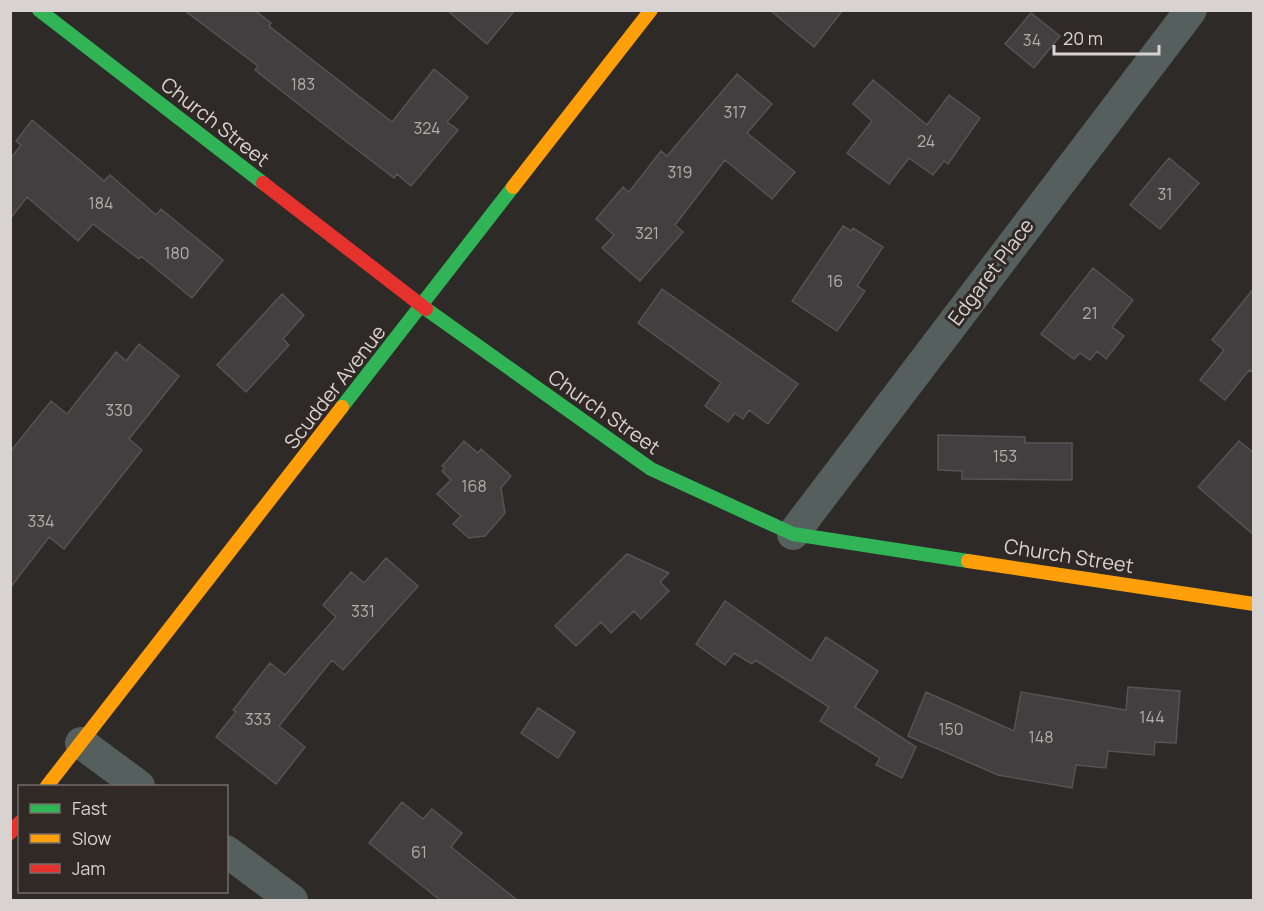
<svg xmlns="http://www.w3.org/2000/svg" width="1264" height="911" font-family="Manrope,sans-serif">
<style>
.building{fill:#413f40;stroke:#555455;stroke-width:1.5}
.lines{fill:none;stroke-linecap:round;stroke-linejoin:round}
.street{stroke:#55605e;stroke-width:32}
.fast{stroke:#30b455;stroke-width:14}
.slow{stroke:#ff9f0a;stroke-width:14}
.jam{stroke:#e5322d;stroke-width:14}
.labels{text-anchor:middle;stroke-width:6;stroke-linejoin:round;paint-order:stroke}
.number-label{font-size:16px;fill:#b2aeac}
.street-label{font-size:20px;fill:#d8d3d0;stroke:#302925}
</style>
<rect width="100%" height="100%" fill="#2d2a28"/>
<path class="building" d="M 184,10 L 254,10 L 271,23 L 269,26 L 392,122 L 434,69 L 468,97 L 447,122 L 458,130 L 411,186 L 397,174 L 394,178 L 334,132 L 255,70 L 258,66 Z
M 447,10 L 515,10 L 487,44 Z
M 770,10 L 843,10 L 814,47 Z
M 1031,13 L 1060,36 L 1034,68 L 1005,44 Z
M 737,74 L 772,104 L 747,133 L 795,172 L 772,199 L 725,160 L 675,225 L 683,232 L 640,281 L 602,248 L 614,235 L 596,219 L 623,187 L 629,192 L 661,151 L 667,156 Z
M 873,80 L 927,125 L 949,95 L 980,118 L 948,164 L 944,161 L 933,175 L 909,158 L 889,184 L 847,153 L 872,121 L 853,104 Z
M 32,120 L 104,181 L 110,175 L 156,215 L 161,209 L 223,260 L 192,298 L 141,256 L 139,259 L 93,224 L 78,241 L 27,197 L 10,219 L 10,159 L 21,145 L 16,141 Z
M 1169,158 L 1199,183 L 1160,229 L 1130,205 Z
M 843,226 L 851,231 L 853,228 L 883,247 L 857,286 L 865,291 L 837,331 L 792,301 Z
M 1093,268 L 1133,300 L 1112,327 L 1124,336 L 1106,359 L 1097,351 L 1090,360 L 1080,353 L 1074,359 L 1041,334 Z
M 1254,288 L 1254,373 L 1249,370 L 1225,400 L 1200,380 L 1224,350 L 1212,340 Z
M 662,289 L 798,384 L 768,424 L 749,410 L 743,419 L 735,413 L 728,422 L 705,406 L 721,383 L 638,323 Z
M 282,294 L 304,315 L 283,339 L 289,345 L 246,392 L 217,365 Z
M 139,344 L 179,376 L 129,439 L 142,450 L 64,549 L 49,537 L 10,588 L 10,452 L 51,401 L 67,414 L 116,352 L 126,361 Z
M 938,435 L 1025,437 L 1025,443 L 1072,443 L 1072,480 L 962,479 L 962,471 L 938,470 Z
M 464,441 L 478,453 L 481,449 L 511,476 L 501,488 L 505,513 L 485,536 L 469,538 L 453,524 L 461,516 L 437,494 L 451,480 L 442,471 L 445,468 L 442,466 Z
M 1239,441 L 1254,453 L 1254,535 L 1198,487 Z
M 627,554 L 669,573 L 660,582 L 669,591 L 641,619 L 634,611 L 611,633 L 601,622 L 576,646 L 555,626 Z
M 386,558 L 418,586 L 343,670 L 332,660 L 279,726 L 305,747 L 276,784 L 216,737 L 236,712 L 233,710 L 270,663 L 285,675 L 336,617 L 323,605 L 351,572 L 364,583 Z
M 725,601 L 811,661 L 826,637 L 878,671 L 855,707 L 916,747 L 902,778 L 876,765 L 880,758 L 820,721 L 829,707 L 755,660 L 752,664 L 734,653 L 725,665 L 696,644 Z
M 1128,687 L 1180,691 L 1176,743 L 1155,742 L 1154,755 L 1108,751 L 1106,768 L 1076,765 L 1072,788 L 998,775 L 908,736 L 926,692 L 1014,731 L 1021,692 L 1126,710 Z
M 538,708 L 575,732 L 558,758 L 521,733 Z
M 402,802 L 423,819 L 432,809 L 462,833 L 451,847 L 517,900 L 440,900 L 369,843 Z"/>
<g class="lines">
<path class="street" d="M 793,534 L 1191,10
M 81,743 L 139,786
M 226,851 L 292,900"/>
<path class="fast" d="M 39,10 L 263,183
M 426,309 L 651,469 L 793,534 L 968,561
M 342,407 L 513,187"/>
<path class="slow" d="M 513,187 L 651,10
M 968,561 L 1254,604
M 47,786 L 342,407"/>
<path class="jam" d="M 263,183 L 426,309
M 10,833 L 20,822"/>
</g>
<g class="labels">
<g class="number-label">
<text x="1032" y="46">34</text>
<text x="303" y="90">183</text>
<text x="735" y="118">317</text>
<text x="427" y="134">324</text>
<text x="926" y="147">24</text>
<text x="680" y="178">319</text>
<text x="1165" y="200">31</text>
<text x="101" y="209">184</text>
<text x="647" y="239">321</text>
<text x="177" y="259">180</text>
<text x="835" y="287">16</text>
<text x="1090" y="319">21</text>
<text x="119" y="416">330</text>
<text x="1005" y="462">153</text>
<text x="474" y="492">168</text>
<text x="41" y="527">334</text>
<text x="363" y="617">331</text>
<text x="1152" y="723">144</text>
<text x="258" y="725">333</text>
<text x="951" y="735">150</text>
<text x="1041" y="743">148</text>
<text x="419" y="858">61</text>
</g>
<g class="street-label">
<text transform="translate(215 122) rotate(38)" y="7">Church Street</text>
<text transform="translate(991 272) rotate(-53)" y="7">Edgaret Place</text>
<text transform="translate(335 387) rotate(-52)" y="7">Scudder Avenue</text>
<text transform="translate(604 412) rotate(35)" y="7">Church Street</text>
<text transform="translate(1069 556) rotate(9)" y="7">Church Street</text>
</g>
</g>
<rect width="1264" height="911" fill="none" stroke="#d8d3d0" stroke-width="24"/>
<rect x="18" y="785" width="210" height="108" fill="#302925" stroke="#736d69" stroke-width="1.5"/>
<rect x="30" y="804" width="30" height="9" fill="#30b455" stroke="#736d69" stroke-width="1.5"/>
<text x="72" y="815" font-size="18" fill="#d8d3d0">Fast</text>
<rect x="30" y="834" width="30" height="9" fill="#ff9f0a" stroke="#736d69" stroke-width="1.5"/>
<text x="72" y="845" font-size="18" fill="#d8d3d0">Slow</text>
<rect x="30" y="864" width="30" height="9" fill="#e5322d" stroke="#736d69" stroke-width="1.5"/>
<text x="72" y="875" font-size="18" fill="#d8d3d0">Jam</text>
<path d="M1054 45v9h105v-9" fill="none" stroke="#d8d3d0" stroke-width="3"/>
<text x="1063" y="45" font-size="18" fill="#d8d3d0" stroke="#302925" stroke-width="4.5" paint-order="stroke">20 m</text>
</svg>
